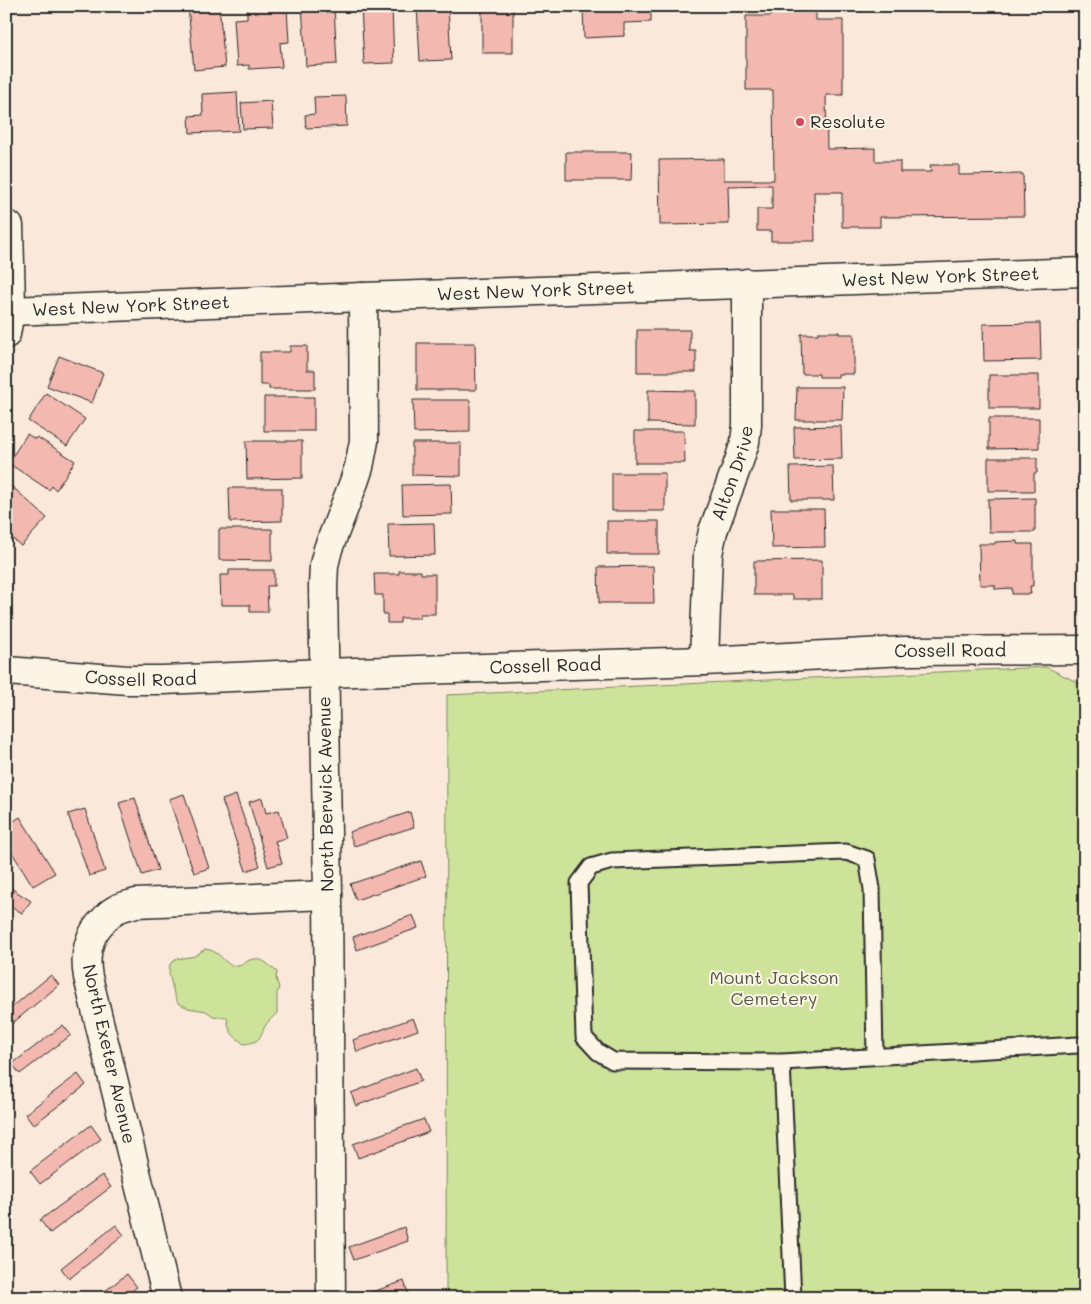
<svg xmlns="http://www.w3.org/2000/svg" width="1091" height="1304" font-family="Mali,sans-serif">
<style>
.green{fill:#cde399;stroke:#7c8762}
.building{fill:#f3b8b0;stroke:#2b2b2b}
.lines{fill:none;stroke-linecap:round;stroke-linejoin:round}
.lane-casing{stroke:#2b2b2b;stroke-width:19}
.street-casing{stroke:#2b2b2b;stroke-width:31}
.lane{stroke:#fcf5e5;stroke-width:15}
.street{stroke:#fcf5e5;stroke-width:28}
.poi-dot{fill:#d1495b;stroke:#fcf5e5;stroke-width:2}
.labels{text-anchor:middle;stroke-width:4;stroke-linejoin:round;paint-order:stroke}
.poi-label{font-size:18px;fill:#2b2b2b;stroke:#fcf5e5;text-anchor:start}
.street-label{font-size:18px;fill:#2b2b2b;stroke:#fcf5e5}
.park-label{font-size:18px;fill:#545946;stroke:#fcf5e5}
</style>
<rect width="100%" height="100%" fill="#fae9da"/>
<filter id="ink" filterUnits="userSpaceOnUse"><feTurbulence type="fractalNoise" baseFrequency=".02" numOctaves="2"/><feDisplacementMap in="SourceGraphic" scale="10" xChannelSelector="R" yChannelSelector="G"/><feConvolveMatrix kernelMatrix="1 2 1 2 8 2 1 2 1" color-interpolation-filters="sRGB"/></filter>
<g filter="url(#ink)">
<path class="green" d="M 1046,667 L 1085,686 L 1084,1122 L 1085,1298 L 446,1298 L 447,695 Z
M 205,949 C 209,950 213,950 216,953 C 222,956 225,963 231,965 C 241,969 244,961 253,959 C 262,957 271,967 277,972 L 276,978 L 279,988 L 277,993 L 277,1013 C 273,1017 268,1021 265,1026 C 259,1039 260,1042 244,1044 C 231,1034 229,1033 227,1017 L 213,1016 L 206,1011 L 188,1008 L 178,1003 L 174,994 L 169,973 L 170,964 L 177,959 L 195,956 Z"/>
<path class="building" d="M 188,6 L 219,6 L 225,67 L 194,70 Z
M 247,6 L 278,6 L 278,8 L 287,8 L 289,42 L 280,43 L 282,67 L 249,69 L 249,65 L 237,66 L 234,19 L 247,18 Z
M 302,6 L 334,6 L 337,64 L 306,66 Z
M 361,6 L 392,6 L 394,63 L 364,64 Z
M 417,6 L 448,6 L 451,60 L 420,61 Z
M 482,6 L 513,6 L 513,53 L 482,53 Z
M 583,6 L 651,6 L 651,22 L 624,23 L 624,36 L 584,38 Z
M 771,6 L 816,6 L 816,20 L 843,20 L 843,95 L 826,95 L 827,149 L 875,148 L 875,161 L 900,161 L 900,172 L 931,172 L 930,165 L 959,165 L 959,175 L 1023,174 L 1024,216 L 880,217 L 880,227 L 842,227 L 842,192 L 814,192 L 815,241 L 771,241 L 771,231 L 757,231 L 757,209 L 772,209 L 772,185 L 728,186 L 729,224 L 660,225 L 659,160 L 724,159 L 724,180 L 774,180 L 773,90 L 746,90 L 746,16 L 771,16 Z
M 237,92 L 239,131 L 190,133 L 189,116 L 203,115 L 202,94 Z
M 346,96 L 347,126 L 306,128 L 305,115 L 315,114 L 314,97 Z
M 271,101 L 273,128 L 243,129 L 241,103 Z
M 566,152 L 632,152 L 631,180 L 566,180 Z
M 1040,323 L 1041,360 L 984,361 L 983,324 Z
M 637,330 L 690,330 L 690,351 L 696,351 L 696,372 L 637,372 Z
M 818,332 L 839,332 L 839,334 L 854,334 L 854,374 L 838,374 L 838,377 L 819,377 L 819,374 L 802,374 L 801,334 L 818,334 Z
M 417,343 L 475,343 L 476,390 L 417,390 Z
M 290,346 L 307,346 L 307,370 L 315,370 L 315,389 L 269,389 L 269,385 L 260,385 L 260,352 L 290,352 Z
M 59,356 L 103,373 L 92,403 L 47,386 Z
M 989,375 L 1039,375 L 1039,408 L 989,408 Z
M 797,387 L 843,387 L 842,420 L 796,420 Z
M 648,390 L 695,391 L 695,424 L 648,423 Z
M 46,393 L 85,419 L 67,446 L 28,421 Z
M 264,397 L 314,397 L 314,431 L 264,431 Z
M 413,400 L 470,400 L 470,432 L 414,433 Z
M 989,418 L 1039,418 L 1039,448 L 989,449 Z
M 841,426 L 842,459 L 795,460 L 794,427 Z
M 635,431 L 684,431 L 685,463 L 635,463 Z
M 27,434 L 35,439 L 37,437 L 75,461 L 56,490 L 52,486 L 49,490 L 8,463 Z
M 246,441 L 302,441 L 302,478 L 247,479 Z
M 412,443 L 461,443 L 461,476 L 412,475 Z
M 988,458 L 1037,458 L 1037,473 L 1034,473 L 1034,491 L 988,491 Z
M 833,466 L 834,500 L 791,500 L 790,467 Z
M 612,473 L 665,473 L 665,511 L 612,511 Z
M 6,481 L 47,518 L 21,546 L 6,533 Z
M 451,484 L 452,514 L 403,515 L 402,485 Z
M 229,488 L 282,488 L 282,521 L 230,522 Z
M 1035,498 L 1035,532 L 989,532 L 988,499 Z
M 771,509 L 824,509 L 825,547 L 772,548 Z
M 607,521 L 659,521 L 659,554 L 607,554 Z
M 434,523 L 435,555 L 389,556 L 388,524 Z
M 219,529 L 272,529 L 272,561 L 219,560 Z
M 1017,541 L 1017,544 L 1033,544 L 1033,586 L 1030,586 L 1031,594 L 1012,594 L 1012,588 L 995,589 L 995,585 L 980,585 L 979,544 L 995,544 L 995,542 Z
M 822,560 L 822,599 L 793,599 L 793,595 L 754,595 L 754,561 Z
M 653,566 L 654,603 L 599,603 L 598,567 Z
M 229,570 L 274,570 L 274,586 L 267,586 L 268,612 L 250,612 L 250,605 L 221,605 L 220,575 L 229,575 Z
M 399,571 L 421,571 L 421,574 L 435,574 L 435,614 L 420,614 L 420,618 L 400,618 L 400,623 L 387,623 L 387,614 L 383,614 L 383,595 L 375,595 L 374,574 L 399,574 Z
M 184,794 L 209,868 L 194,873 L 169,799 Z
M 236,795 L 260,866 L 246,871 L 222,800 Z
M 135,798 L 158,870 L 142,875 L 119,803 Z
M 262,798 L 266,813 L 279,810 L 287,838 L 275,841 L 282,863 L 268,867 L 249,802 Z
M 85,809 L 105,871 L 89,876 L 68,814 Z
M 410,812 L 414,827 L 354,846 L 349,832 Z
M 20,817 L 55,873 L 33,886 L 6,843 L 6,826 Z
M 421,861 L 426,876 L 356,900 L 350,884 Z
M 6,885 L 31,901 L 22,913 L 6,903 Z
M 413,915 L 418,928 L 357,950 L 353,937 Z
M 51,975 L 59,985 L 9,1026 L 6,1023 L 6,1012 Z
M 413,1018 L 418,1030 L 357,1052 L 353,1040 Z
M 63,1025 L 71,1035 L 20,1074 L 12,1064 Z
M 416,1068 L 421,1081 L 356,1106 L 351,1093 Z
M 78,1074 L 86,1085 L 33,1125 L 25,1114 Z
M 424,1119 L 429,1132 L 358,1158 L 353,1144 Z
M 91,1125 L 101,1139 L 40,1184 L 30,1171 Z
M 102,1175 L 111,1187 L 50,1233 L 40,1220 Z
M 116,1225 L 124,1235 L 69,1279 L 61,1268 Z
M 404,1227 L 408,1241 L 354,1260 L 349,1247 Z
M 127,1274 L 137,1287 L 123,1298 L 96,1298 Z
M 404,1281 L 408,1293 L 396,1298 L 355,1298 Z"/>
<g class="lines">
<defs>
<path id="lane" d="M 875,1056 L 872,889 L 867,859 L 846,852 L 612,861 L 591,867 L 579,883 L 584,1037 L 598,1052 L 613,1061 L 782,1062 L 1078,1045
M 782,1062 L 793,1298"/>
<g id="street">
<path id="s1" d="M 10,311 L 363,297 L 1085,272"/>
<path d="M 6,334 L 11,305 L 9,226"/>
<path id="s2" d="M 704,661 L 708,554 L 713,531 L 739,461 L 745,442 L 747,425 L 747,283"/>
<path id="s3" d="M 6,671 L 128,680 L 163,680 L 323,673 L 704,661 L 905,651 L 1085,650"/>
<path d="M 167,1298 L 88,977 C 84,955 88,934 105,919 C 108,915 113,911 117,909 C 123,906 130,905 136,903 L 328,895"/>
<path d="M 331,1298 L 328,895 L 323,586 L 324,565 L 328,549 L 354,482 L 359,467 L 364,441 L 363,297"/>
</g>
</defs>
<use href="#lane" class="lane-casing"/>
<use href="#street" class="street-casing"/>
<use href="#lane" class="lane"/>
<use href="#street" class="street"/>
</g>
</g>
<circle class="poi-dot" cx="800" cy="122" r="5"/>
<g class="labels">
<g class="poi-label">
<text x="810" y="128">Resolute</text>
</g>
<g class="street-label">
<text dy="6" stroke="none"><textPath href="#s1" startOffset="931">West New York Street</textPath></text>
<text dy="6" stroke="none"><textPath href="#s1" startOffset="526">West New York Street</textPath></text>
<text dy="6" stroke="none"><textPath href="#s1" startOffset="121">West New York Street</textPath></text>
<text dy="6" stroke="none"><textPath href="#s2" startOffset="192">Alton Drive</textPath></text>
<text dy="6" stroke="none"><textPath href="#s3" startOffset="945">Cossell Road</textPath></text>
<text dy="6" stroke="none"><textPath href="#s3" startOffset="540">Cossell Road</textPath></text>
<text dy="6" stroke="none"><textPath href="#s3" startOffset="135">Cossell Road</textPath></text>
<text transform="translate(326 794) rotate(-91)" y="6">North Berwick Avenue</text>
<text transform="translate(109 1054) rotate(77)" y="6">North Exeter Avenue</text>
</g>
<g class="park-label">
<text x="774" y="984">Mount Jackson<tspan x="774" dy="21">Cemetery</tspan></text>
</g>
</g>
<rect width="1091" height="1304" fill="none" stroke="#fcf5e5" stroke-width="25"/>
<rect x="12" y="12" width="1066" height="1279" fill="none" stroke="#2b2b2b" stroke-width="2" filter="url(#ink)"/>
</svg>
